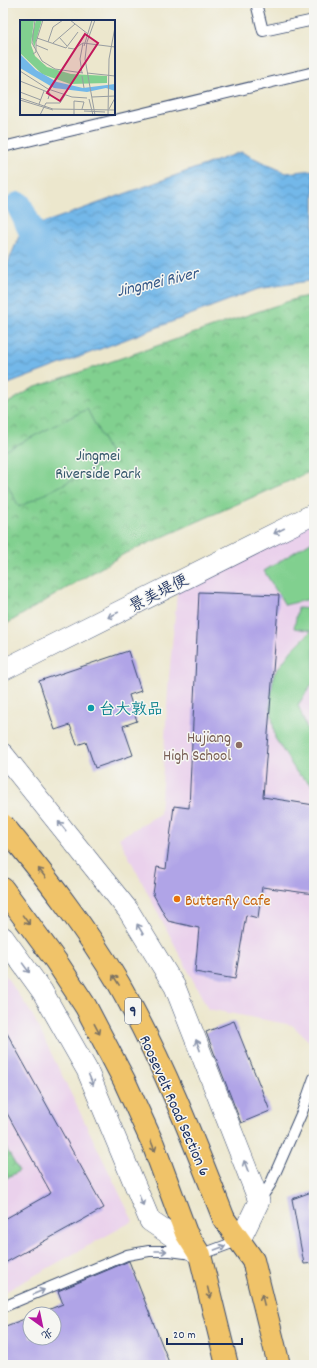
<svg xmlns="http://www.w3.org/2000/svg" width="317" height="1368" font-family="Dekko,'LXGW WenKai TC',sans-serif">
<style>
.built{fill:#ead1ec}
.park{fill:url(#park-crowns);stroke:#4e8076}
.garden{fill:#81d08f;stroke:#4e8076}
.water{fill:url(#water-waves);stroke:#4774a4}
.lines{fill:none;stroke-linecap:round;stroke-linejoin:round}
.canal{stroke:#73b8e9;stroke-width:26}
.building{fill:#b0a4e7}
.service-casing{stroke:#3a4b6f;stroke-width:12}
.minor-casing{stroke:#3a4b6f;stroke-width:22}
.primary-casing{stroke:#3a4b6f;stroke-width:24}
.service{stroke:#fff;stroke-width:10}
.minor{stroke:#fff;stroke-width:21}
.primary{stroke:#f0c369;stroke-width:22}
.primary-bridge-casing{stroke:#3a4b6f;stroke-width:24;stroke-linecap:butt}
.primary-bridge{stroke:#f0c369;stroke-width:22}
.oneway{stroke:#8d97ae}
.oneway2{stroke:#7b7263}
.culture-dot{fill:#0f9aa8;stroke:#f6f6f2;stroke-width:1.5}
.education-dot{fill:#8d6e63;stroke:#f6f6f2;stroke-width:1.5}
.food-dot{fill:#e8710a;stroke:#f6f6f2;stroke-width:1.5}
.labels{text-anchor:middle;stroke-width:3;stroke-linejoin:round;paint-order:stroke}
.shield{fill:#f6f6f2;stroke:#5d6b8a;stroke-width:1}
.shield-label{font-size:15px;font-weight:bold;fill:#1b2f5e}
.park-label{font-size:16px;fill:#34576a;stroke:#f6f6f2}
.street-label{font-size:16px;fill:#1b2f5e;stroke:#f6f6f2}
.culture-label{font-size:16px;fill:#0d838f;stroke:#f6f6f2;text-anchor:start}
.education-label{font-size:16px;fill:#785e54;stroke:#f6f6f2;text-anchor:end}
.food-label{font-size:16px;fill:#c56008;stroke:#f6f6f2;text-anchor:start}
.water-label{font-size:17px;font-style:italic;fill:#355888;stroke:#f6f6f2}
.inset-road{fill:none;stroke:#989da1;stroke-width:1}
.view{fill:#c2185b;fill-opacity:0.15;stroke:#c2185b;stroke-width:2}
.inset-edge{fill:none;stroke:#1b2f5e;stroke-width:2}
</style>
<defs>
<pattern id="park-crowns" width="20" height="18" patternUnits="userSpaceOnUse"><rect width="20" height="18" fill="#81d08f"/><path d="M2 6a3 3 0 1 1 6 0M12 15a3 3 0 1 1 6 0" fill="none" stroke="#69a978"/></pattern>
<pattern id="water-waves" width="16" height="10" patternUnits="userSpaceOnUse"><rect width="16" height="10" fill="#73b8e9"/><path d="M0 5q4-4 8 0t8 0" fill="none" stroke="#5e96c0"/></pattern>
</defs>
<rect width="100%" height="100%" fill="#f6f6f2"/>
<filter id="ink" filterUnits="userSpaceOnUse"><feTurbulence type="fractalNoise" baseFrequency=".025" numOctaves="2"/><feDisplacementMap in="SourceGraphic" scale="8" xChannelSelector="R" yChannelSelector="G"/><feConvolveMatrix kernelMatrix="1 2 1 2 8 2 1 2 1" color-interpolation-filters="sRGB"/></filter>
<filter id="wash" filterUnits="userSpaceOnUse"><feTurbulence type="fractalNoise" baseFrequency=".012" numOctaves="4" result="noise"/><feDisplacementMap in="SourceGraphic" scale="16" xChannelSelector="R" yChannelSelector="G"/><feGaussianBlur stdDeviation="0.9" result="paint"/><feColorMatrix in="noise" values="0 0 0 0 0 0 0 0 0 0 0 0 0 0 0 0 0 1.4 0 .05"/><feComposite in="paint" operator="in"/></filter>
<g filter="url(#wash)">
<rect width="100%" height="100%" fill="#ece7cd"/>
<path class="built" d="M 314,521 L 314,1046 L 292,1025 L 208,1009 L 119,838 L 160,814 L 169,676 L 178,583 Z
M 3,972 L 32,1014 L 133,1221 L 3,1293 Z"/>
<path class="park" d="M 314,295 L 314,470 L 124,554 L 3,626 L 3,406 L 33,388 L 298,298 Z
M 3,1143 L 19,1171 L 3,1180 Z"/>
<path class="garden" d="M 87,409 L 113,459 L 19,507 L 3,476 L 3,452 Z
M 314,540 L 314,598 L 285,605 L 264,571 Z
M 298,608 L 314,609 L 314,681 L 298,705 L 307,729 L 314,739 L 314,786 L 297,773 L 275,738 L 270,702 L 274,674 L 292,650 L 311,631 L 294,628 Z"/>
<path class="water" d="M 241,152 L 286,173 L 314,170 L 314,280 L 258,289 L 3,386 L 3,265 L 8,263 L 21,231 Z"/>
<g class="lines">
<path class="canal" d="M 19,205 L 45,260"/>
</g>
<g id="blocks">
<path class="building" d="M 199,592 L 279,595 L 263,797 L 314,805 L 314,894 L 262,887 L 258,918 L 246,915 L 235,979 L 195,972 L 199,928 L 168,921 L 153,894 L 157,867 L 166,869 L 174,806 L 189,808 Z
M 128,651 L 141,691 L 129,695 L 137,721 L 123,726 L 133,755 L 95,768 L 86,742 L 77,745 L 70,725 L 55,730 L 39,681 Z
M 234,1021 L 270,1111 L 241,1123 L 206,1032 Z
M 3,1026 L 104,1208 L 3,1264 L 3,1220 L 51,1193 L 3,1106 Z
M 314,1191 L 314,1263 L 304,1264 L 292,1199 Z
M 129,1261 L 170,1365 L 8,1365 L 3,1352 L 3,1327 L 30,1317 L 30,1338 L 54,1338 L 54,1314 L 37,1314 L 63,1304 L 58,1291 Z"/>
</g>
</g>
<g filter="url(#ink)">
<use href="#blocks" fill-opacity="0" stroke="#3a4b6f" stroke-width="1"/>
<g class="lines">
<defs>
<path id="service" d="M 256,3 L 263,31 L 314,20
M 3,147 L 314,72
M 259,1201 L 270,1185 L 302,1112 L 314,1078
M 3,1307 L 127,1255 L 149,1251 L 170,1251 L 200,1255 L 240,1240"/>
<path id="minor" d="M 3,670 L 314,514
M 3,754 L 128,910 L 175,987 L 259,1201 L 240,1240
M 3,937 L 42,991 L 87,1070 L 150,1221 L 200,1255"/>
<path id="primary" d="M 3,889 L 56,961 L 86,1007 L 124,1080 L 153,1144 L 186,1233 L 200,1255 L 227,1365
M 224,1219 L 253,1260 L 279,1365"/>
</defs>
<use href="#service" class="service-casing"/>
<use href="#minor" class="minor-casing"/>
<use href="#primary" class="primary-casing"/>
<use href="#service" class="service"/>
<use href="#minor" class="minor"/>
<use href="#primary" class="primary"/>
<defs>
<path id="primary-bridge" d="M 3,825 C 45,876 86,928 119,984 C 162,1059 193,1139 224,1219"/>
</defs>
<use href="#primary-bridge" class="primary-bridge-casing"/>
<use href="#primary-bridge" class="primary-bridge"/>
</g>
<defs><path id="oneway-shaft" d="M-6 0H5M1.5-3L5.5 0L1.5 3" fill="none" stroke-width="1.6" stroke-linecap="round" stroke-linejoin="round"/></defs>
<g class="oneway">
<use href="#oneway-shaft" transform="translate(279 531) rotate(153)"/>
<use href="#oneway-shaft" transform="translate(113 615) rotate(153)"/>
<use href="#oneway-shaft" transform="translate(62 826) rotate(-129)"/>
<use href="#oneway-shaft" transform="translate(140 929) rotate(-121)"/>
<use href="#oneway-shaft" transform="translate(26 968) rotate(54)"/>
<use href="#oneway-shaft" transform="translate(198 1045) rotate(-111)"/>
<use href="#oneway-shaft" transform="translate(91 1080) rotate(67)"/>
<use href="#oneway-shaft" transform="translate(246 1166) rotate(-111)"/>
<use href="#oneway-shaft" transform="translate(141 1200) rotate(67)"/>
<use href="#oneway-shaft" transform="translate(220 1248) rotate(-20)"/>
<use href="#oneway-shaft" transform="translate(161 1251)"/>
<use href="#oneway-shaft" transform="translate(39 1292) rotate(-23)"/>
</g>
<g class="oneway2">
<use href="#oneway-shaft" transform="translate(42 873) rotate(-128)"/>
<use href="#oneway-shaft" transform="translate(26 920) rotate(54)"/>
<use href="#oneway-shaft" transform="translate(116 980) rotate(-122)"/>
<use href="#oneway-shaft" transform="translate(97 1029) rotate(62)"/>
<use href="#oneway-shaft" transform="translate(153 1146) rotate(68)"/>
<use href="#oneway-shaft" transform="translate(209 1293) rotate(76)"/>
<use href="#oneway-shaft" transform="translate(263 1300) rotate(-104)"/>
</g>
</g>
<circle class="culture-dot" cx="91" cy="708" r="4"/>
<circle class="education-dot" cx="239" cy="745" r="4"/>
<circle class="food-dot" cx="177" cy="899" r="4"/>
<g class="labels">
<rect class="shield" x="125" y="998" width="16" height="26" rx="3"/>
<g class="shield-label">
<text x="133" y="1016">9</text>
</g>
<g class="park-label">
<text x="98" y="460">Jingmei<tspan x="98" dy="18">Riverside Park</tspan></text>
</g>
<g class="street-label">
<text transform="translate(158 592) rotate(-27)" y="6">景美堤便</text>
<text transform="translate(176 1105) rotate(66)" y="6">Roosevelt Road Section 6</text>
</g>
<g class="culture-label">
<text x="99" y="714">台大敦品</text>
</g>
<g class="education-label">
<text x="231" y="742">Hujiang<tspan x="231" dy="18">High School</tspan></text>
</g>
<g class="food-label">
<text x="185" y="905">Butterfly Cafe</text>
</g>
<g class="water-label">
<text transform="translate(157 281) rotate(-13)" y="6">Jingmei River</text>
</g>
</g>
<g transform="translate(20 20)">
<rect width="95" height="95" fill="#ece7cd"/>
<path d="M 0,0 L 14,0 L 11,25 L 15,36 L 27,47 L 51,54 L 87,56 L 87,63 L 50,64 L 22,54 L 0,33 ZM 16,0 L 22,0 L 14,28 L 12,16 Z" fill="#81d08f"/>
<path d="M 0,34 L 16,50 L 37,62 L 63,68 L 95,64 L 95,71 L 86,68 L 67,72 L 34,68 L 0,48 Z" fill="#73b8e9"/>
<path class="inset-road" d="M 15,0 L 12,23 L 22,41 L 35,49 L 63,53M 50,0 L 68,14M 75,0 L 67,22 L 65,39 L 75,95M 39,17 L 47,26M 17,18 L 46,28 L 58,12M 28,22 L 33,7 L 43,0M 33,23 L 55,4M 16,25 L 28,30M 64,26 L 72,0M 48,28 L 54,29 L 63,23M 13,34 L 16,32 L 16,22 L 23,0M 0,51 L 28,69 L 52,77 L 67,78M 62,53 L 60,39 L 63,23 L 95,27M 67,53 L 95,56M 62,56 L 64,68M 0,61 L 30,73 L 28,79M 0,72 L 21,80M 72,77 L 95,76M 0,78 L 33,89 L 95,90M 69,79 L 73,95M 0,80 L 33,90M 19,84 L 24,71M 89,89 L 95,78M 64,91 L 85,92M 20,95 L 26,83 L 40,83 L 45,75M 54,95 L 54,81 L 64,82 L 62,89M 88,95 L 89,39 L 95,7"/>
<path class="view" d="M 65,14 L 78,23 L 40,81 L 27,73 Z"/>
<rect width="95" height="95" class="inset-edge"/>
</g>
<rect width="317" height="1368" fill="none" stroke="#f6f6f2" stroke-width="16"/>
<g transform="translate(42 1326) rotate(147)"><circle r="19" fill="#f6f6f2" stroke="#9ea6b7"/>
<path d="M0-3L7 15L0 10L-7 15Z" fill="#b5179e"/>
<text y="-6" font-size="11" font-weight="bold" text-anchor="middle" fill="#1b2f5e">北</text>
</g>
<path d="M167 1338v6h75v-6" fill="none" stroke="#1b2f5e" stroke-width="2"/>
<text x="173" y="1338" font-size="12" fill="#1b2f5e" stroke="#f6f6f2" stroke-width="3" paint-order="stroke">20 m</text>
</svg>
